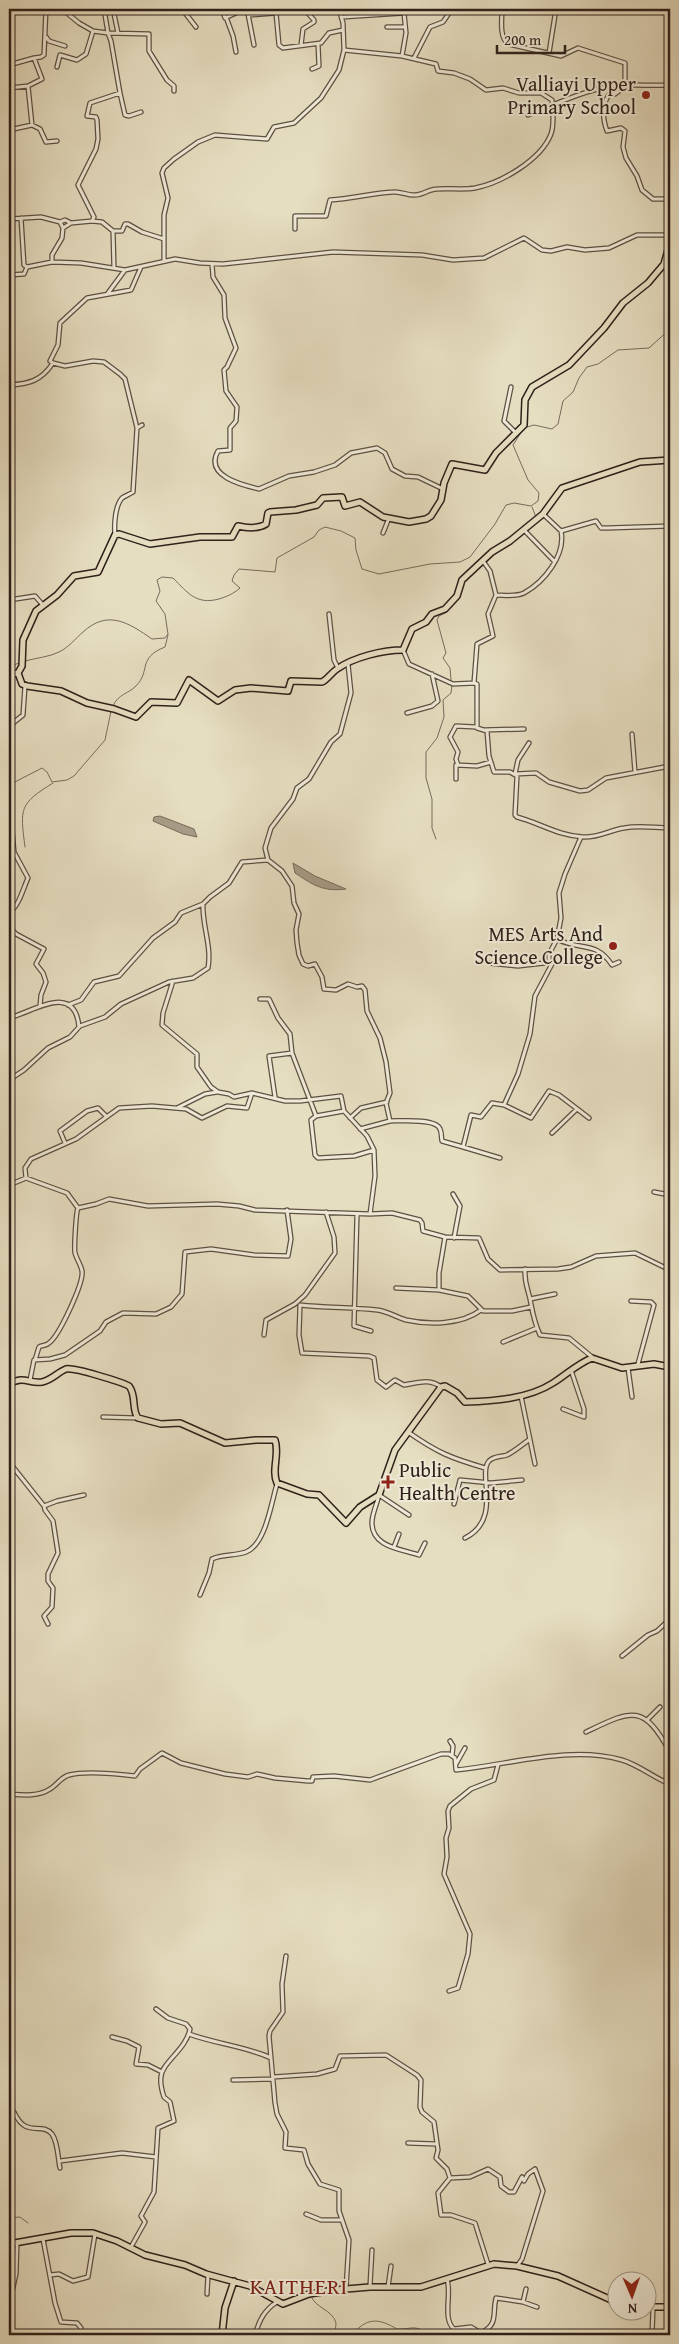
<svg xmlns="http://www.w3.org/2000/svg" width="679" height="2344" font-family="'Gentium Book Plus',serif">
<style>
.water{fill:#a89d88;stroke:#786b5c}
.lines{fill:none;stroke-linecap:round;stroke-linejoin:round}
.stream{stroke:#786b5c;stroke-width:1}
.minor-casing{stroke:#5e5044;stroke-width:5.5}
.major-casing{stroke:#30201a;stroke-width:8}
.minor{stroke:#efead7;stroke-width:3}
.major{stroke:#e6dec1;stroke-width:5}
.poi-dot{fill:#8f2418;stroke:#efead7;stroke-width:2}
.labels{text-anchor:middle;stroke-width:4;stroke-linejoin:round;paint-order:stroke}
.poi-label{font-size:20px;fill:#30201a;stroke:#efead7;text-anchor:end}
.quarter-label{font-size:22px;letter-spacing:1px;fill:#7a1f14;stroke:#efead7}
</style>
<rect width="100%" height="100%" fill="#e6dec1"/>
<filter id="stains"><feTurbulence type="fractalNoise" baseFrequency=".004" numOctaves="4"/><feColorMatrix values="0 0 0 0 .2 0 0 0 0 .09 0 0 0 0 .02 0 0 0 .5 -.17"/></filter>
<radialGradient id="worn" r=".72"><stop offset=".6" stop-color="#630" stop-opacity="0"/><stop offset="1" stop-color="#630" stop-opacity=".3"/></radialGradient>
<path class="water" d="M 160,816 L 194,829 L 197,837 L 183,834 L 153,821 L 154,817 Z
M 293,863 L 315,876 L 346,889 C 323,892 313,885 295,873 Z"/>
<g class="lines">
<path class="stream" d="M 524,428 L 534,425 L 552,429 L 558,424 L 563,401 L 573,392 L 579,378 L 587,367 L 598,364 L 618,350 L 649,348 L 670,329
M 532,507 L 536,517
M 450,607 L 447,612 L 439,616 L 437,620 L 446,653 L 443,658 L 450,668 L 451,680
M 25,661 C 36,658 49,657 59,652 C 68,648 76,638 83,632 C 108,609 129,623 152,639 L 165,638 L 168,634 L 165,614 L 156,601 L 160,591 L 157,580 L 162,577 L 173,578 C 188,593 196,605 219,599 C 228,596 233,594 240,588 L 232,581 L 234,575 L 239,569 L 275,572 L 277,558 L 314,537 L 319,530 L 325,527 L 341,531 L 355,538 L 356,550 L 362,569 L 379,574 L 430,564 L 460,562 L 470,557 L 495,524 L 506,505 L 514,503 L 531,506 L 538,501 L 539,493 L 528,480 L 513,445 L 522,431
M 9,666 L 20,663
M 113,706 C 118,694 128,694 136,686 C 151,671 137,658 165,647 L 168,635
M 9,785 L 42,768 L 47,772 L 52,782 L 67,780 L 74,776 L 105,740 L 111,711
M 436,839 L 432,828 L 432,799 L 426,778 L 426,752 L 437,738 L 444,717 L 443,700 L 451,693 L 452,685
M 25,847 C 20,808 19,804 53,783
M 9,2218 L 20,2217 L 28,2223
M 311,2296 C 315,2308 333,2310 336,2323 C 336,2325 335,2332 335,2335
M 352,2335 C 367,2317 378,2318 397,2329 C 409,2330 418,2323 426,2335"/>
<defs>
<path id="minor" d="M 62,9 L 79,23 L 93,31 L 108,33 L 111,41 L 120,93 L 90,103 L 87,116 L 96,117 L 97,120 L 98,139 L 96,149 L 78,185 L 94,217 L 92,221 L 102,222 L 113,231 L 114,268
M 104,9 L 108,33 L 149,34 L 149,51 L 167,80 L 174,86 L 174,91
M 113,9 L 118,33
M 182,9 L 196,27
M 222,9 L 225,18 L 236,13 L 238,9
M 245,9 L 249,15 L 276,13 L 279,45 L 283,48 L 321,43 L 329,33 L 343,30
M 502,9 C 502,19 499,37 508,44 L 561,56 L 578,48 L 625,63 L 625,86 L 615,94 L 609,95 C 601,105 603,120 607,131 L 621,128 L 625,131 L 623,147 L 626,158 L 637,176 L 642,190 L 653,199 L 670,199
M 126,12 L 138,10
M 9,14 L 27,9
M 248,14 L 254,45
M 226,17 L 233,36 L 236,52
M 387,27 L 405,27
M 46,37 L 49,41 L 65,46
M 301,45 L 303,29 L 314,22 L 314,20 L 304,9
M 344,50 L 402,56
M 549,53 L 556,9
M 414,58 L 430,27 L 443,22 L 452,9
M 9,65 L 34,58
M 57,67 L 60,55 L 77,60 L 86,54 L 93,31
M 312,69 L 319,66 L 318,44
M 28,86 L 42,79 L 34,58 L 41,57 L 44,55 L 46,9
M 9,88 L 28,86 L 32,125 L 40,129 L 46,142 L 57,141
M 120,93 L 125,115 L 129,116 L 141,112
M 528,115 C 556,104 582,91 612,86 C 631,84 651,86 670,85
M 9,130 L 32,125
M 21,218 L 24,265 L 27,267 L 52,262 L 81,263 L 125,270 L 175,259 L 200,263 L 223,264 L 333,252 L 422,255 L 453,260 L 484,258 L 524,238 L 542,250 L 551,251 L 567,247 L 585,250 L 609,248 L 637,235 L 670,235
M 9,219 L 41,217 L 60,222 L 63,228 L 71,223 L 92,221
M 60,222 L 65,220 L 71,223
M 295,229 L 295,216 L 326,216 L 330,200 C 352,199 371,193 393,192 C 401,191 408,196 415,195 C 423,195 429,189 437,189 C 450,188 462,190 475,188 C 501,183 541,160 551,134 C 554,126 553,110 552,100 L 541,93 L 519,93 L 503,88 L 486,90 L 470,79 L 454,73 L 438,71 L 436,64 L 402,56 L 406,33 L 404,13 L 342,17
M 113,231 L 122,231 L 125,224 L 128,224 L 142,232 L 164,239
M 164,261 L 164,215 L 168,198 L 162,173 L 164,168 L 174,159 L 198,142 L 215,135 L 267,139 L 274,127 L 294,123 L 321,98 L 339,70 L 344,50 L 343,23 L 339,9
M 52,262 L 52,255 L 62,238 L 63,228
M 212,264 L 213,277 L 224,295 L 225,318 L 236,348 L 227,367 L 224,370 L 226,391 L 237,407 L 236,421 L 230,428 L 230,450 L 218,451 C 204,476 242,485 259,489 L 289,476 L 314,472 L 335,465 L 351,453 L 377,448 L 385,453 L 392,469 L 405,476 L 418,477 L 443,489
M 9,275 L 24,274 L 27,267
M 108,293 L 125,270
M 53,363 L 65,366 L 93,361 L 104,362 L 120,374 L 125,379 L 137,428 L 142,425
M 9,385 C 29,384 41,381 53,363 L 50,361 L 58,345 L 60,323 L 87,298 L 131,290 L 141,267
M 511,387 L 504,421 L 516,433
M 524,530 L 554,561
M 561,531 L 596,521 L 601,528 L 607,528 L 670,526
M 383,533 L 389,518
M 115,535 C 114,525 115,506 122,498 C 125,496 130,494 133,492 L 137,428
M 496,595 C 504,595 516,597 524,593 C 544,582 566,555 561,531 L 543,514
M 9,600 L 35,596 L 42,604
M 329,614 L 334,660 L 338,668
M 403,650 L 409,664 L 453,684 L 474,683 L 477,684 L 477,728 L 487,731 L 489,756 L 494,772 L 510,772 L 517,776 L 515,815 L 517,817 C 540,823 559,836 583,837 C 598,838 610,830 624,828 C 640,825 655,828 670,828
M 474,683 L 477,644 L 493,636 L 488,614 L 496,595 L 490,571 L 483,561
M 407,713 L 432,706 L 438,701 L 432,674
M 484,730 L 524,729
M 632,734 L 635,772
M 9,740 L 13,723 L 23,715 L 25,686
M 9,741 L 11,746 L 9,753
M 529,743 L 518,760 L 515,774 L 536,773 L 549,782 L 580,791 L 588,790 L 606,778 L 670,766
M 458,765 L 456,759 L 458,752 L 450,737 L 456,726 L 476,727
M 456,779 L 456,765 L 477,766 L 491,762
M 9,824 L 12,830 L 14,852 L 28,878 C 23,889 19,906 9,913
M 268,860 L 282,871 L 292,886 L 294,903 L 299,914 L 296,930 L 297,943 L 299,955 L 303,964 L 308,966 L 315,964 L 322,977 L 324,989 L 336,990 L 348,984 L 357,987 L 362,986 L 365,990 L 367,1011 L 380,1038 L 386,1062 L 390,1093 L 386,1103 L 390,1121 L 360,1129
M 9,926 L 16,934 L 44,949 L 36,964 L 43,973 L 46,982 L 41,995 L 40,1006
M 557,939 C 579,951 596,940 612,965 L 619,962
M 549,961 L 549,954 L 557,939 L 561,918 L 559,893 L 565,874 L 581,837
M 173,981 L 163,1013 L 162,1025 L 197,1054 L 197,1067 L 211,1087 L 218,1092 L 229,1094 L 234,1097 L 252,1093 L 285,1101 L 300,1101 L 341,1096 L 344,1111 L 367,1136 L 374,1150 L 375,1176 L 370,1214 L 392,1213 L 420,1220 L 422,1223 L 423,1231 L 445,1237 L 479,1238 L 488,1259 L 500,1270 L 558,1269 L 571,1267 L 596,1256 L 635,1253 L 670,1270
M 260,999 L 269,999 L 278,1018 L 290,1034 L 292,1053 L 316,1116
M 68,1005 L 81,1000 L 94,982 L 119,976 L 153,938 L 175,922 L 181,913 L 203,904
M 9,1018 C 35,1011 75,982 79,1027
M 9,1080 L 24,1070 L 48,1048 L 70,1037 L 80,1026 L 105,1017 L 121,1004 L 169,982 L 193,978 L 208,968 C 212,946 202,926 203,904 L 210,897 L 229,883 L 242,862 L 268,860 L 265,848 L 271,828 L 293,799 L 297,788 L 309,779 L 331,742 L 340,734 L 351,693 L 348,664
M 252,1093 L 247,1108 L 227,1106 L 202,1118 L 186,1109 L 152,1106 L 119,1108 L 76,1139 L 31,1159 L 25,1168 L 26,1178 L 67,1193 L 78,1208 L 96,1204 L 109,1199 L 148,1206 L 217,1204 L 239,1206 L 255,1210 L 370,1214
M 275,1097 L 269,1056 L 292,1053
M 504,1105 L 531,1118 L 549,1091 L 559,1095 L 589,1118
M 177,1108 L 205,1094 L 217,1092
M 316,1116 L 311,1120 L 315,1155 L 318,1158 L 354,1156 L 374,1150
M 316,1116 L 344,1111
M 350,1118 L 361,1108 L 387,1102
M 390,1121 C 400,1121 436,1118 440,1129 C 442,1133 441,1137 442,1141 L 463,1147 L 471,1115 L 481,1117 L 492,1103 L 504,1105 L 518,1074 L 530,1034 L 535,996 L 553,962 L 518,966 L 489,963
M 552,1133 L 577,1109
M 65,1143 L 60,1131 L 87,1111 L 98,1108 L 106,1116
M 463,1147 L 500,1158
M 9,1185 L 26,1178
M 654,1192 L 670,1195
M 453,1194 L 460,1206 L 454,1238
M 357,1215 L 354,1326 L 371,1331
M 445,1237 L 439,1273 L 439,1290 L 468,1296 L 483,1311 L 512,1311 L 531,1307
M 525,1269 C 524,1285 529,1290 531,1304 C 533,1315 535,1324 540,1335 L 569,1338 L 592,1357
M 396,1288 L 439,1290
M 530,1299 L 555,1294
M 631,1301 L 651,1302 L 654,1305 L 638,1364
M 264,1335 L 266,1320 L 295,1304 L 305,1295 L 335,1253 L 334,1237 L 326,1212
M 503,1342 L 537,1328
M 35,1360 L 39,1347 C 42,1345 46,1346 49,1343 C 59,1336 84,1283 82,1271 C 81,1265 77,1260 75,1253 C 74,1248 76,1212 78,1208
M 628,1368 L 632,1397
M 30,1380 L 34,1360 L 50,1359 L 65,1355 L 100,1331 L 106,1322 L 123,1313 L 156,1314 L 171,1307 L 182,1294 L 185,1252 L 211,1249 L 254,1255 L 288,1256 L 291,1239 L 287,1210
M 441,1387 C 429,1378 418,1383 404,1385 L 395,1380 L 386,1387 L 377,1380 L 374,1358 L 369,1356 L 302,1353 L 299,1335 L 300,1305 C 326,1308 352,1307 377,1310 C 387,1311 396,1317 406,1320 C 429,1325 461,1325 481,1310
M 521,1396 L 535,1464
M 563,1409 L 584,1417 L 584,1409 L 571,1370
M 103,1417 L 137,1418
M 408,1432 C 438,1453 451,1458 485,1468
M 9,1462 L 44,1506 L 45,1510 L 53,1521 L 58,1553 L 48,1574 L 48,1581 L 53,1588 L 52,1607 L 44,1616 L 48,1624
M 454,1504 L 460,1480 L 491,1483 L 522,1480
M 44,1506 L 57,1501 L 84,1495
M 409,1515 L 379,1495 C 377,1504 372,1514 372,1522 C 371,1547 401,1549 419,1555 L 425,1543
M 465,1538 C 503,1519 477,1474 489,1461 C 494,1456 501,1457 507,1455 C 515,1451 523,1444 530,1439
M 394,1547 L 399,1534
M 200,1595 L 209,1573 L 212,1559 C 222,1554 235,1556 246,1552 C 266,1544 271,1503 277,1484
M 622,1656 L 648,1635 L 657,1631 L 670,1619
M 648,1719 L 660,1707
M 586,1732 C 632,1710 643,1703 670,1752
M 450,1741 L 453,1746 L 452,1756
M 456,1764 L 465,1748
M 9,1794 C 22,1795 38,1797 50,1789 C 57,1785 61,1777 69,1775 C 84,1771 118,1774 135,1776 L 140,1769 L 162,1753 L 181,1763 L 225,1774 L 248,1777 L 257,1774 L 275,1778 L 308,1781 L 312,1781 L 313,1777 L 334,1776 L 370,1780 L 441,1754 L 449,1754 L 455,1758 L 456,1770 C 509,1765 570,1745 622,1760 C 639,1765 654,1778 670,1784
M 286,1956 L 282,1984 L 283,2012 L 270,2031 L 269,2036 L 275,2103 L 277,2114 L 286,2132 L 285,2148 L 304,2150 L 308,2164 L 320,2184 L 339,2190 L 339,2211 L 349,2240 L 346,2289
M 449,1991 L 458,1988 L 468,1954 L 470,1934 L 444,1874 L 447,1857 L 446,1838 L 449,1828 L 448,1811 L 450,1806 L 471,1789 L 494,1780 L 498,1765
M 189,2034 C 216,2044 245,2046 271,2058
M 112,2037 L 127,2041 L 139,2047 L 136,2064 L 148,2065 L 162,2072
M 273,2077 L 317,2074 L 335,2069 L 340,2056 L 386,2055 L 417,2075 L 421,2080 L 420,2107 L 422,2112 L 434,2122 L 438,2150 L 436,2158 L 447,2169 L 450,2178 L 438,2193 L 441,2215 L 451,2215 L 475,2223 L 488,2264
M 233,2080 L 273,2079
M 9,2112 L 14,2112 C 26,2139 41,2121 52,2134 C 58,2142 58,2159 60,2168
M 408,2143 L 436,2144
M 60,2161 L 122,2153 L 156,2157
M 450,2178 L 470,2177 L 488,2169 L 500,2177 L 501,2186 L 509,2192 L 514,2192 L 522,2177 L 524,2181 L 528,2174 L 535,2169 L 543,2191 L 522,2259 L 517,2266
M 306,2214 L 321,2220 L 341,2220
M 43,2239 L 55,2303 L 61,2322 L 77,2323 L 81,2328 L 80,2335
M 131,2247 L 145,2222 L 141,2216 L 154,2192 L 158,2128 L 174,2121 L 170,2102 L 164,2097 C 162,2091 160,2084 161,2077 C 162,2062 186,2050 190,2029 L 186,2024 L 168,2018 L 156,2009
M 9,2274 L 16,2274
M 50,2275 L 59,2274 L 73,2281 L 88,2277 L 95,2234
M 447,2279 C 452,2294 442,2319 454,2329 L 471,2327 L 481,2333 C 499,2324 492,2314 496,2298 L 523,2302 L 537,2307
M 370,2286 L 372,2250
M 388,2287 L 391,2266
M 9,2294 L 12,2292 L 16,2274 L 17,2243
M 207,2294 L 208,2275
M 523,2302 L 526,2289
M 255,2335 C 259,2321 264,2310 277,2302
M 652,2335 L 653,2308"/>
<path id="major" d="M 18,673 L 22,666 L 23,640 L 36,611 L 57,595 L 74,576 L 98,572 L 115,535 L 119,534 L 150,544 L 200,537 L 232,537 L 238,526 C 247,528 258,529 266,524 L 268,513 L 270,512 L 296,510 L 317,505 L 323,498 L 342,497 L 345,506 L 360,502 L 383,517 L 409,522 L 426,519 L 431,516 L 441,500 L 444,483 L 452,464 L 485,470 L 496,453 L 524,425 L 525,400 L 532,387 L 569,365 L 604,328 L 623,303 L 648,283 L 664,264 L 670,243
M 9,674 L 18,673 L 22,684 L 27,686 L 61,691 L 87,703 L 114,709 L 136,717 L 151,702 L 177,703 L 189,680 L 218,701 L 235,690 L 251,688 L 288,691 L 291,681 L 322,682 C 328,679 331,673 337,669 C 354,657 383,650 403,650 L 412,629 L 426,622 L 432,614 L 445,609 L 457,596 L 462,580 L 492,552 L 510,541 L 543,514 L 562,488 L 640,462 L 670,460
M 9,1384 C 25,1375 28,1384 42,1382 C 52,1380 58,1372 66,1369 C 74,1367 121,1382 129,1386 C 137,1396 131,1409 138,1418 L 161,1424 L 180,1423 L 225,1443 L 256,1440 L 275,1440 C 280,1454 271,1470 277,1483 L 307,1494 L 319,1495 L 346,1523 L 360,1507 L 379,1495 L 395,1450 L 441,1387 L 445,1386 L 457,1393 L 465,1402 C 494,1401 528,1399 553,1383 C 566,1375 577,1364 592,1358 L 622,1368 L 654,1364 L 670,1367
M 9,2244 L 71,2233 L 93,2233 L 117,2241 L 145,2255 L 185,2265 L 206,2274 L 250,2286 L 283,2304 L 309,2294 L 334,2290 L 370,2287 L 421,2287 L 494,2264 L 517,2266 L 558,2276 L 616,2302
M 646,2307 L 670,2307
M 222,2335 L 225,2308 L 234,2281"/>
</defs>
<use href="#minor" class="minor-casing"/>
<use href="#major" class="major-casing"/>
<use href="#minor" class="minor"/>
<use href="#major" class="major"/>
</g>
<g class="poi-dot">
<circle cx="646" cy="95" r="5"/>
<circle cx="613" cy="946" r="5"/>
<path d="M385.5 1474.5h5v5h5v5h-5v5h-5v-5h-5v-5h5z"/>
</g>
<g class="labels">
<g class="poi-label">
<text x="636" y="91">Valliayi Upper<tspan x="636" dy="23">Primary School</tspan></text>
<text x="603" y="941">MES Arts And<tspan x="603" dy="23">Science College</tspan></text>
<text x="399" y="1477" text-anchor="start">Public<tspan x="399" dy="23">Health Centre</tspan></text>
</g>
<g class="quarter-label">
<text x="299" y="2294">KAITHERI</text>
</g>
</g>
<rect width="679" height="2344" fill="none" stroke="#e6dec1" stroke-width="30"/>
<rect x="10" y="10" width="659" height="2324" fill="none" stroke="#30201a" stroke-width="2.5"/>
<rect x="15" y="15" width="649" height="2314" fill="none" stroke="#30201a"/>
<g transform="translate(632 2296) rotate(178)"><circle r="24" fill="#efead7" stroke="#a3998b"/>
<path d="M0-4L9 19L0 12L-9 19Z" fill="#8f2418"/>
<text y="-8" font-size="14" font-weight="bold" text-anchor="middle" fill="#30201a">N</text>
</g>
<path d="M497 45v8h68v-8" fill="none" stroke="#30201a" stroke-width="2.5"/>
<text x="504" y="45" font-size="15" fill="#30201a" stroke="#efead7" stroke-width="4" paint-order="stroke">200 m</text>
<rect width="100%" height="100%" filter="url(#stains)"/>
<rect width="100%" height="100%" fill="url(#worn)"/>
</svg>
